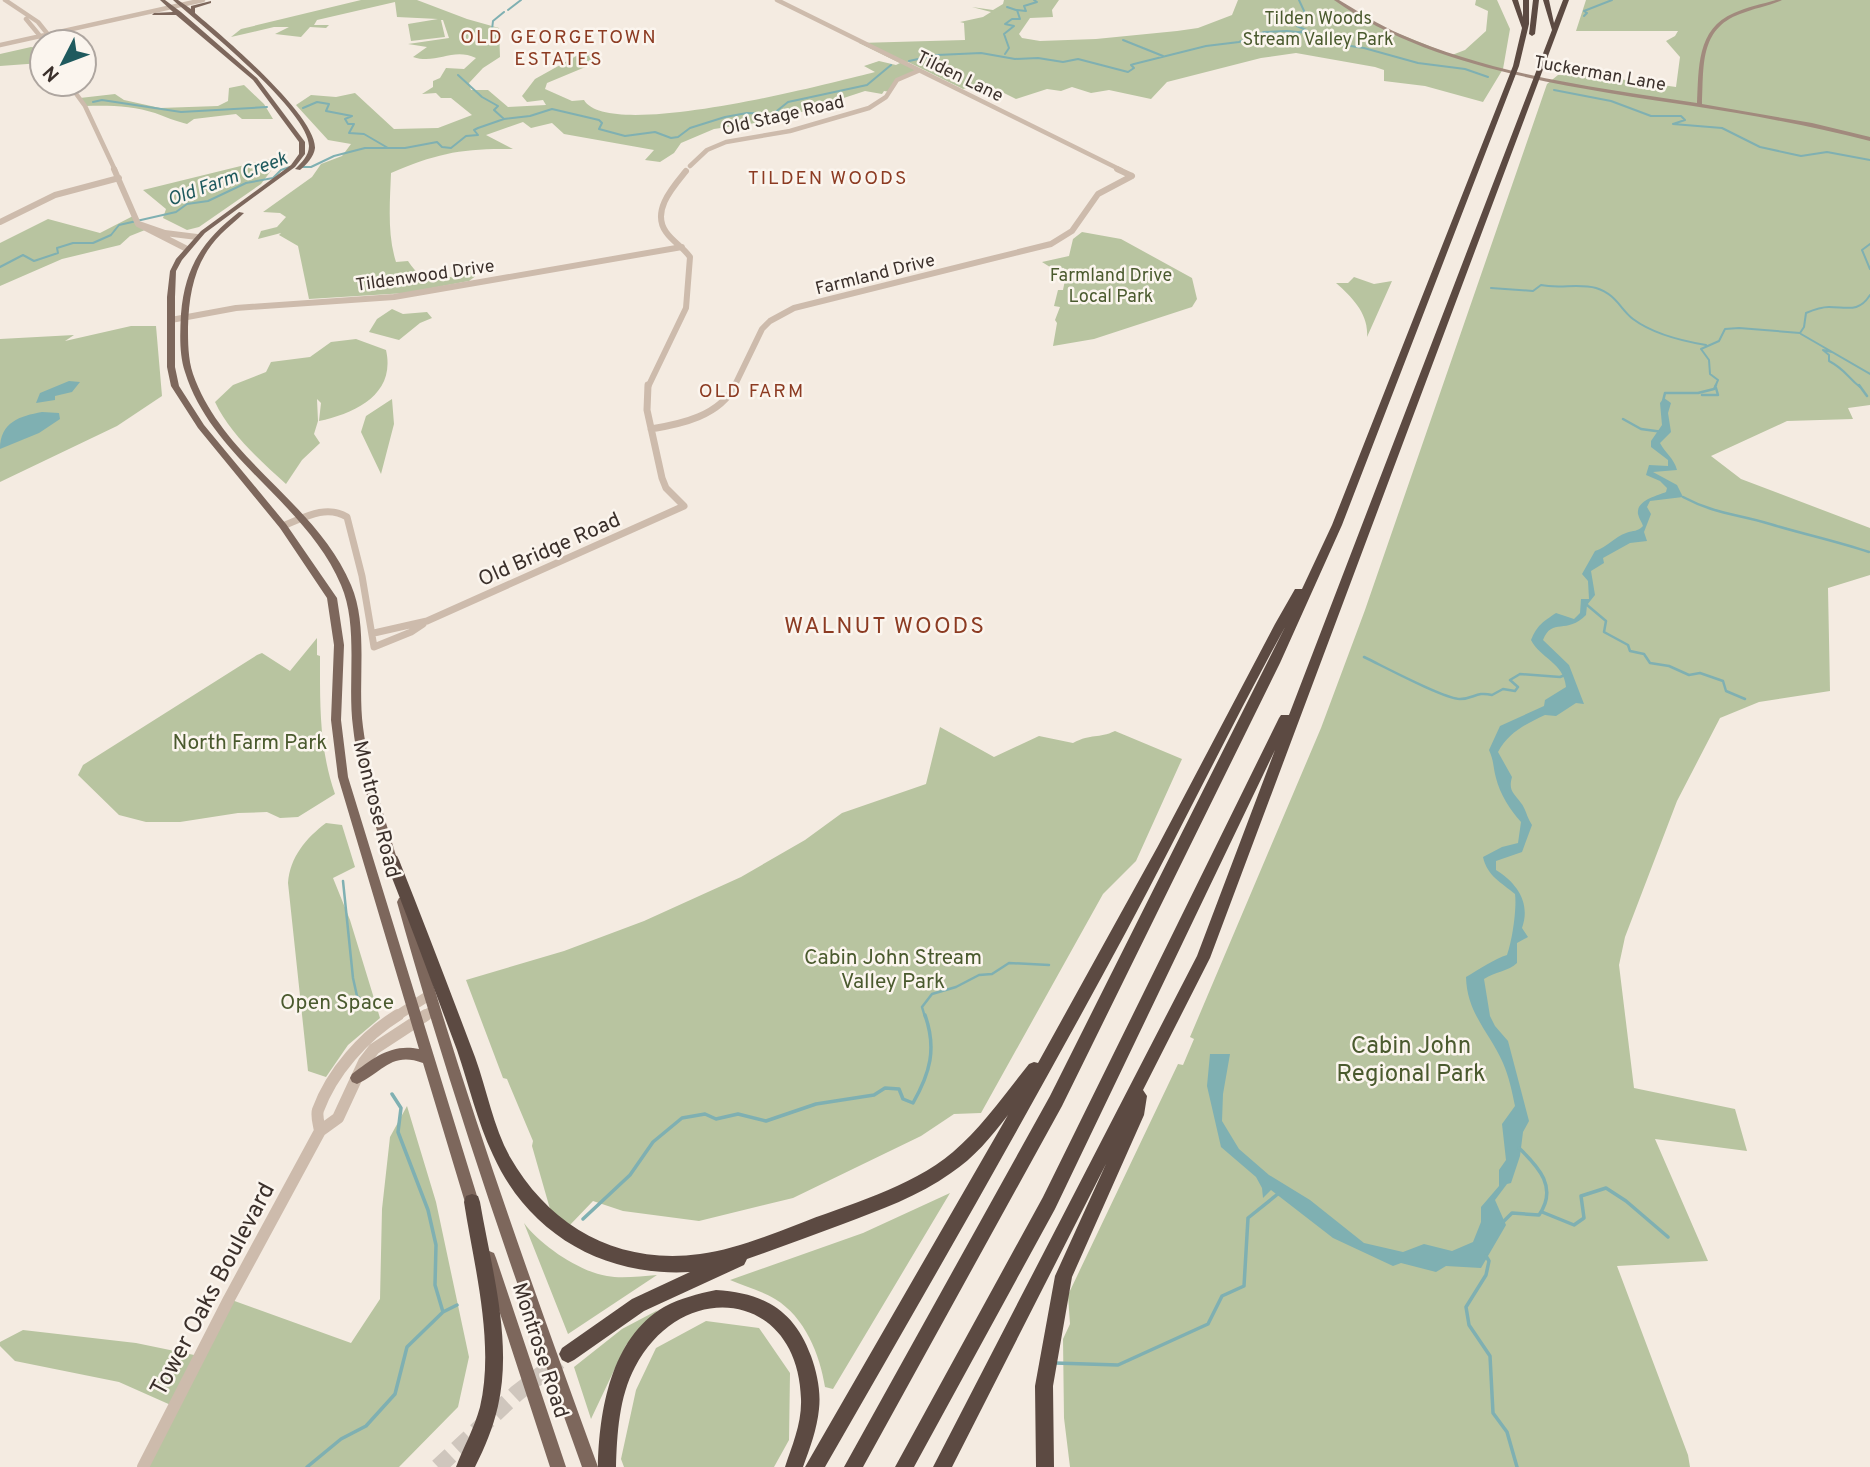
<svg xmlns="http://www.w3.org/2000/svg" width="1870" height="1467" font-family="Overpass,sans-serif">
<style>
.green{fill:#b8c4a0}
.water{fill:#7fb0b2}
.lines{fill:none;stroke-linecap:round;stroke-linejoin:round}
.stream-far2{stroke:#7fb0b2;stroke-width:2}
.stream-far1{stroke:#7fb0b2;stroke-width:2.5}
.stream{stroke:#7fb0b2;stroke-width:3.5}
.motorway-tunnel{stroke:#cfc6bd;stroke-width:17;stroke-dasharray:17 9;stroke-linecap:butt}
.tertiary-far4{stroke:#cdbbac;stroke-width:4.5}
.tertiary-far3{stroke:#cdbbac;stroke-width:6}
.tertiary-far2{stroke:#cdbbac;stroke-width:7}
.tertiary-far1{stroke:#cdbbac;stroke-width:10}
.tertiary{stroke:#cdbbac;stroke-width:12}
.secondary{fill:#a18a7d;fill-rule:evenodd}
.primary{fill:#7d675c;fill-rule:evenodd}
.motorway{fill:#5c4a42;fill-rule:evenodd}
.labels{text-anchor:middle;stroke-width:5;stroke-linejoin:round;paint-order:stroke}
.far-park-label{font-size:18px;fill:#4a5a2e;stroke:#fbf5ee}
.far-street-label{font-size:18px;fill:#3b302b;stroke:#fbf5ee}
.far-neighbourhood-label{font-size:19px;letter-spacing:2px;fill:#8c3b22;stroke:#fbf5ee}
.far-water-label{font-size:19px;font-style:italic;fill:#1f5a5e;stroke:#fbf5ee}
.street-label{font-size:21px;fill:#3b302b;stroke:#fbf5ee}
.park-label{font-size:21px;fill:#4a5a2e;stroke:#fbf5ee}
.neighbourhood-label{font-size:23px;letter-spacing:2px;fill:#8c3b22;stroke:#fbf5ee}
.near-park-label{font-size:24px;fill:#4a5a2e;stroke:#fbf5ee}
.near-street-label{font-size:24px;fill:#3b302b;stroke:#fbf5ee}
</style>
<rect width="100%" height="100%" fill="#f4ebe1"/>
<path class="green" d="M 361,0 L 417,0 L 467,19 L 499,28 L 500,57 L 483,68 L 469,83 L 471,90 L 488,90 L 508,107 L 546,105 L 543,100 L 527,102 L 522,96 L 535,79 L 587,50 L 595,63 L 547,83 L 545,89 L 572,101 L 584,100 C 608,142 831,83 875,72 L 864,66 L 879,61 L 896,65 L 900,63 L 859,43 L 965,40 L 964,23 L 960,22 L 983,17 L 991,12 L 972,7 L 993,10 L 1003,4 L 1004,0 L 1059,0 L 1052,10 L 1053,17 L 1030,18 L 1019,34 L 1022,38 L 1040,41 L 1096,39 L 1177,31 L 1198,28 L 1232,15 L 1238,0 L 1335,0 L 1379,26 L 1452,55 L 1465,50 L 1486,31 L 1488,11 L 1475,5 L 1476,0 L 1497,0 L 1510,29 L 1503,69 L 1483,102 L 1425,86 L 1384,81 L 1384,70 L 1375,67 L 1296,53 L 1261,58 L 1167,82 L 1151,99 L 1109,90 L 1091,93 L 1072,87 L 1061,91 L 1047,89 L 1016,99 L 984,83 L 963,89 L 908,62 L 902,63 L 918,71 L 897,80 L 891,92 L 884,91 L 882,94 L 865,91 L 777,120 L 714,129 L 681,143 L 674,153 L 660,162 L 645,160 L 654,150 L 564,134 L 552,123 L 531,128 L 523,122 L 486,135 L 513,149 C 463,148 437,153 391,173 C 390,202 387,234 396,262 L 408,261 C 427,290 432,269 453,278 L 470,270 L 477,275 L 469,281 L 406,293 L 309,299 L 298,246 L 279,235 L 281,233 L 258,239 L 261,231 L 277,227 L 286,217 L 280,213 L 263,212 L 312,177 L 321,164 L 342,156 L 351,144 L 328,140 L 296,105 L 311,95 L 336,97 L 355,93 L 394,129 L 438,128 L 472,115 L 451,98 L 441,98 L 436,93 L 422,94 L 433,87 L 433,81 L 440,78 L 446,68 L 464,69 L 476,58 C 452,47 437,65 413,57 L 427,47 L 408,44 L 449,38 L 443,20 L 441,20 L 445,37 L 411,41 L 408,24 L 438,19 L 397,17 L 395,2 L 317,20 L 314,25 L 329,25 L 326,28 L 310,27 L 301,37 L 275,34 L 289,27 L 274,27 L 231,37 L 241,29 Z
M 1586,0 L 1870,0 L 1870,405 L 1848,408 L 1853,419 L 1787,421 L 1711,456 L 1741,479 L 1870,528 L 1870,575 L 1828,588 L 1830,691 L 1759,702 L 1720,718 L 1677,801 L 1625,937 L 1619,965 L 1634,1088 L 1735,1109 L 1747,1151 L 1655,1139 L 1708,1261 L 1617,1266 L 1688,1455 L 1690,1467 L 1070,1467 L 1064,1418 L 1063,1339 L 1070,1324 L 1068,1295 L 1178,1064 L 1183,1065 L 1194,1039 L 1190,1037 L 1321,728 L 1365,610 L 1547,84 L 1558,75 L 1598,76 L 1676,87 L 1680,57 L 1666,41 L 1675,36 L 1678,31 L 1576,31 Z
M 31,47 L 38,48 L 41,63 L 0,66 L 0,54 Z
M 244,85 L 264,104 L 273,119 L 242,119 L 236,114 L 194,119 L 187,124 C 175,121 166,117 155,113 C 134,106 108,105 86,106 L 80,98 L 115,94 L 124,100 L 160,108 L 218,106 L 228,101 L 229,88 Z
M 282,156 L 261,184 L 199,227 L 187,230 L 163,218 L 166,209 L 143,190 Z
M 133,216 L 145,230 L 130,236 L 120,245 L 62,259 L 0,286 L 0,243 L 48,219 L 100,233 Z
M 1082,232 L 1121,239 L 1192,278 L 1197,299 L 1192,307 L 1094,339 L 1053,346 L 1057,323 L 1055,320 L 1060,307 L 1054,306 L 1058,290 L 1063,290 L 1066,275 L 1063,274 L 1064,268 L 1050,267 L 1042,262 L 1069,256 L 1073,239 Z
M 1354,277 L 1374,284 L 1392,281 L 1367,337 C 1369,314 1352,297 1336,283 L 1348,283 Z
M 392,309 L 403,314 L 427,312 L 432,318 L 420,323 L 399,340 L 369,332 L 377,319 Z
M 131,326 L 156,326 L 162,396 L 117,426 L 0,482 L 0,339 L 74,335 L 65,341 Z
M 356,339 L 386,350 C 396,394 356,413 319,421 L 321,403 L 317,399 L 318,421 L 314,434 L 320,443 L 302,460 L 286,484 C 260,460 230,434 215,402 L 233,385 L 266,372 L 271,362 L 310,357 L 331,342 Z
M 392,399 L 394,424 L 381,474 L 361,432 L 366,416 Z
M 317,638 L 317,655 L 320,656 C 320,704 319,748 335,794 L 298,817 L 280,818 L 267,812 L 238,813 L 180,822 L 146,822 L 119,815 L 78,775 L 83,765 L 257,655 L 262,653 L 290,671 Z
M 940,727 L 994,757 L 1039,736 L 1073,743 C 1092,733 1098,739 1115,731 L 1182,759 L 1136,861 L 1103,894 L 981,1113 L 954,1114 L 921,1136 L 793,1198 L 699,1221 L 623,1211 L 593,1201 L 569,1226 L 550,1209 L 532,1146 L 533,1141 L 507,1079 L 503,1078 L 466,980 L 564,951 L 644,921 L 741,877 L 805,840 L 842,813 L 926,784 Z
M 326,823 L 342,825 L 355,867 L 333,878 L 350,920 L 380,1018 L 348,1045 L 326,1077 L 308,1071 L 288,883 C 290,857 306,838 326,823 Z
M 407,1106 L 436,1202 L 469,1357 L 458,1407 L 399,1467 L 143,1467 L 173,1406 L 119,1382 L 15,1361 L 0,1346 L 0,1342 L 23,1330 L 136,1343 L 199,1356 L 229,1299 L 351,1343 L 380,1299 L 382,1209 L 390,1137 Z
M 950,1193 L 833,1389 L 825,1387 C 820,1355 805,1317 775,1299 C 762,1291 744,1286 730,1280 L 863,1233 Z
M 524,1223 C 540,1245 580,1272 607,1276 C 622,1279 641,1276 657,1275 L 568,1334 Z
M 658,1310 L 626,1345 L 591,1419 L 574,1367 L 622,1329 Z
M 706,1321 L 759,1328 L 790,1373 L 789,1440 L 774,1467 L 624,1467 L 621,1459 L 636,1390 L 656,1348 Z"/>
<path class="water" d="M 69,381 L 80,382 L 72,392 L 55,396 L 55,400 L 36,403 L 40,393 Z
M 1664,398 L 1671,403 L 1668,413 L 1671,432 L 1660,443 C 1665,453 1674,458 1677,470 L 1653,472 L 1677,485 L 1683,497 L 1650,501 L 1647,507 L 1651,514 L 1644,532 L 1647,541 L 1630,543 L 1603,558 L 1604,563 L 1591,571 L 1595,595 L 1587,605 L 1586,615 C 1567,635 1552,617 1543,640 L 1569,665 L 1584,704 L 1576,703 L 1556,716 L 1545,715 C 1526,724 1509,732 1498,752 L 1512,777 C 1508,791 1514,793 1521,803 C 1526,809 1527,818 1532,825 L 1522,852 L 1496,861 L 1496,870 C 1517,883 1531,903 1522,928 L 1528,937 L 1517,943 L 1517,963 C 1509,971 1494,972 1484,979 L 1490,1016 L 1495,1026 L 1508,1041 L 1529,1121 L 1523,1132 L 1520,1156 L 1511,1183 L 1507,1184 L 1495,1200 L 1506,1225 L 1481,1268 L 1446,1266 L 1436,1272 L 1401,1263 L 1393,1266 L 1333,1238 L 1271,1190 L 1263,1198 L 1262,1188 L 1256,1177 L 1221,1147 L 1207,1086 L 1210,1054 L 1230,1054 L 1223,1094 L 1222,1121 L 1239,1149 L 1269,1175 L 1310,1200 L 1364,1243 L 1403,1252 L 1424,1244 L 1452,1251 L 1473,1242 L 1481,1222 L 1481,1207 L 1499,1186 L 1499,1170 L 1506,1160 L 1502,1124 L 1515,1106 C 1512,1091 1509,1077 1503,1063 C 1489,1031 1467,1014 1466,977 C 1478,970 1496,958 1507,955 C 1512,942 1517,909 1515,894 C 1502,883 1487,876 1483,857 L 1502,847 L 1518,843 L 1521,822 C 1510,810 1500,794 1496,778 C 1493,767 1494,761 1489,750 L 1500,726 L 1544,706 L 1545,700 L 1566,687 C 1564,663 1540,658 1531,640 C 1538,624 1543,622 1556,613 L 1574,619 L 1580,613 L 1581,599 L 1589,599 L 1588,581 L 1582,574 L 1595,551 C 1608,547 1614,537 1626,533 C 1634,530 1637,532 1643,526 C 1642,522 1639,519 1638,514 C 1636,500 1657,496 1666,492 L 1667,488 L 1660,481 L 1646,475 L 1649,465 L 1668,466 L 1668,460 L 1651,447 L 1651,441 L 1662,425 L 1660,403 Z
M 42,412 L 59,413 L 60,419 L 39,433 L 0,449 C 0,422 20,416 42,412 Z"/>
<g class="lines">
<path class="stream-far2" d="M 1007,7 L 1016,10
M 508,10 L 521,0
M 1584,16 L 1587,13 L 1584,11 L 1612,0
M 1296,33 L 1306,30 L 1297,26 L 1301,25 L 1300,19 L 1305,13 L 1299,0
M 491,38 L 493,21 L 504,12
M 1123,40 L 1163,56
M 1005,54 L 1009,48 L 1004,34 L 1014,26 L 1005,24 L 1012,19 L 1020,19 L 1017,10 L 1026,11 L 1024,6 L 1037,2 L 1034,0
M 909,61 L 937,55 L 981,53 L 1015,59 L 1038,58 L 1063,62 L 1078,59 L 1128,72 L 1134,68 L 1131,65 L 1134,64 L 1206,46 L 1239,42 L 1264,32 L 1287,31 L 1318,34 L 1330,43 L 1364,48 L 1418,63 L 1465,69 L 1488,77
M 458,75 L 482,97 L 498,106 L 494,110 L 504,119
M 1554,90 L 1611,101 L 1651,116 L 1681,116 L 1685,120 L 1673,124 L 1722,128 L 1760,147 L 1801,156 L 1827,152 L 1870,160
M 93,102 L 102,100 L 181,112 L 267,107
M 303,108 L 317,102 L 329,104 L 326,111 L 352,116 L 345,119 L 348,124 L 354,124 L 349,133 L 364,134 L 388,148
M 300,167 L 311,167 L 334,156 L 365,148 L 405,148 L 437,142 L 442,147 L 451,148 L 466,136 L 478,135 L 474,130 L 478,128 L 504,119 L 530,116 L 552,109 L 599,120 L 602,123 L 599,129 L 625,136 L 655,132 L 671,138 L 678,137 L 690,128 L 725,117 L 747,113 L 773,114 L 788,102 L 867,85 L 891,65
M 1870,244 L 1862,250 L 1870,269
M 0,267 L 23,255 L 34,261 L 58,253 L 57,248 L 73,243 L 93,243 L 111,235 L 119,225 L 176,212 L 187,204 L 208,201 L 246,183 L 273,178 L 281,170 L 290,167
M 1491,288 L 1533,291 L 1541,285 C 1559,289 1579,283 1596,288 C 1616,294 1621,310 1633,319 C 1653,334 1682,341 1706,345
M 1801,334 L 1870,374
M 1832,352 L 1823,350 L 1829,355 L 1829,361 C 1846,370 1847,377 1860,387
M 1715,387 L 1718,380 L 1710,374 L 1709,360 L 1701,349 L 1719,341 L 1725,329 L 1739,328 L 1800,333 L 1804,327 L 1806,313 C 1813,310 1821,307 1829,307 C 1847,307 1859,313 1870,295"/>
<path class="stream-far1" d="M 1859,385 L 1867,396
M 1702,395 L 1718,395 L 1716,388
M 1663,401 L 1665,393 L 1698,393 L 1714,389 L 1716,385
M 1623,419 L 1641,429 L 1663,432
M 1683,497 C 1715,514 1737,514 1770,524 C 1803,534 1836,541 1869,552
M 1587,605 L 1606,621 L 1604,632 L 1628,645 L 1630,651 L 1644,654 L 1650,663 L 1669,666 L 1689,675 L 1700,673 L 1723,681 L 1726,691 L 1745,699
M 1364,657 C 1383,666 1444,699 1460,699 C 1474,699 1476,691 1492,695 L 1503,689 L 1515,691 L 1518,687 L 1510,680 L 1520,674 L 1560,677 L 1565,675
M 343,881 L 353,978 L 357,996 L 371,1008
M 925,1017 L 922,1007 L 932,994 L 956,987 L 979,975 L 992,974 L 1009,963 L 1049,965"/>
<path class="stream" d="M 392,1094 L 401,1108 L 398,1132 L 428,1210 L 436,1245 L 435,1285 L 443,1312
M 1542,1212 L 1574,1225 L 1584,1218 L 1581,1196 L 1606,1188 L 1626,1201 L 1668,1237
M 583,1219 L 630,1175 L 653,1142 L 682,1118 L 705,1114 L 716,1119 L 738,1114 L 766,1121 L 816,1104 L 874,1095 L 885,1088 L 899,1089 L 903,1099 L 913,1103 C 930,1073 937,1049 925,1015
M 1503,1222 L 1512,1213 L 1539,1215 C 1558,1188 1539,1167 1519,1148
M 1486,1256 L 1489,1261 L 1486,1275 L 1466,1307 L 1469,1325 L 1490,1356 L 1493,1413 L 1507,1432 L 1517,1467
M 1055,1363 L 1118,1365 L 1208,1324 L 1222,1296 L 1244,1286 L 1248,1218 L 1279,1193
M 307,1467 L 341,1439 L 366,1426 L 395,1394 L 407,1347 L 443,1312 L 457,1305"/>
<path class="motorway-tunnel" d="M 438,1467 L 517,1393 L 559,1361"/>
<path class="tertiary-far4" d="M 5,0 L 38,22 L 54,42
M 777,0 L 1121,170
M 26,19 L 45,42
M 0,45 L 203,0
M 69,84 L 85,106 L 115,170
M 690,166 L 707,150 L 726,142 L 790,131 L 869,108 L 886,97 L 897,80 L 918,71"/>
<path class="tertiary-far3" d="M 114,169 L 138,224 L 187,249
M 1117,169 L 1132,176
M 0,222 L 55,195 L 119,178
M 139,224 L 165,233 L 197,237
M 171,320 L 236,308 L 394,297 L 682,247
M 648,387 L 686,308 L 690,257 C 683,247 673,242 666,232 C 651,211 673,187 686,171
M 734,387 L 762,329 L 770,321 L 794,308 L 1051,244 L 1072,231 L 1098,194 L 1132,176"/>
<path class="tertiary-far2" d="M 651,429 C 681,424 720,416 735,385
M 283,526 C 303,518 326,504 347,517 L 362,576 L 374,647 L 411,632 L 423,624
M 374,633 L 427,621 L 684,506 L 666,488 L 662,478 L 647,410 L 648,385"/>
<path class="tertiary-far1" d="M 395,1017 L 428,996
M 423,1017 L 432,1011"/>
<path class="tertiary" d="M 320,1131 C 319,1124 316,1116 318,1110 C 332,1072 364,1036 398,1015
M 143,1467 L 229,1299 L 320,1131 L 338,1118 L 364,1062 L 374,1049 L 426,1015"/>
<path class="secondary" d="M 1334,0 L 1339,0 C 1359,12 1379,25 1400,34 C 1494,75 1596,88 1697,103 C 1699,69 1696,29 1734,13 C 1747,7 1762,4 1776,0 L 1782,0 C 1769,6 1754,8 1740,14 C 1699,29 1704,67 1702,104 L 1812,123 L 1870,137 L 1870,141 C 1811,126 1753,115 1693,106 C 1577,88 1431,70 1334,0 Z"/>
<path class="primary" d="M 160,0 L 165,0 L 181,12 L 257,78 L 305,142 L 305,154 L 295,167 L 205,233 L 182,260 L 176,271 L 175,297 L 175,367 L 179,386 L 204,425 L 286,524 L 337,598 L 344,645 L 341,720 L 348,777 L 481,1209 L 479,1214 L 474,1216 L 469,1214 L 467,1209 L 423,1063 C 391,1051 382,1073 357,1084 L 352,1082 L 350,1078 L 352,1074 C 373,1058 392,1043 419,1049 L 338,777 L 331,720 L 334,645 L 327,598 L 280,528 L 198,428 L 171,386 L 167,367 L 167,297 L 170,271 L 176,259 L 201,231 L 291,165 L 299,154 L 299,142 L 253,80 L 176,15 L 152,15 L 154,13 L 173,12 Z
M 173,0 L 178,0 L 191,9 L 191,6 L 211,1 L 211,3 L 195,8 L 195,13 C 221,35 316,115 315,148 C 314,157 306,165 300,170 L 295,169 C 301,163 309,156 309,146 C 308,110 201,25 173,0 Z
M 239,212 L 244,213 C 237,220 228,227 221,234 C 195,260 189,292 188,327 C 188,342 188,359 193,374 C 223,460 316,502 351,585 C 369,627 357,682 363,727 C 369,775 386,820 399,866 L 397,869 L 393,871 L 389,869 L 387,866 C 375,820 358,774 353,727 C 347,682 359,627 341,585 C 306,502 212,459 185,372 C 179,354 180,333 181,314 C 185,267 202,241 239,212 Z
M 403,897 L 407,898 L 409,902 C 463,1093 530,1280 598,1467 L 582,1467 C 515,1280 450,1093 397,902 L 399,898 Z
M 489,1251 L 494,1253 L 496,1258 L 566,1467 L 550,1467 L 482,1258 L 484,1253 Z"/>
<path class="motorway" d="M 1512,0 L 1518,0 L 1523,17 L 1523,0 L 1529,0 L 1529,24 L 1519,66 L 1342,525 L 1280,663 L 1062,1106 L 863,1467 L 844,1467 L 1050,1096 L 1285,627 C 1230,728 1180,831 1126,932 C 1029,1112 927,1290 825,1467 L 805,1467 L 1008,1115 C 991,1137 974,1158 951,1173 C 919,1196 880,1210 843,1224 C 811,1236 779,1248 747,1259 L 744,1265 L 644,1311 L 574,1360 L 568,1363 L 562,1360 L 559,1354 L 562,1348 L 632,1299 L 690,1272 C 605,1277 529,1235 493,1155 C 477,1121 469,1085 457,1050 C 433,986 410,923 385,860 L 387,856 L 392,854 L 397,856 L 399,860 C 425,925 450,991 475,1057 C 487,1090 493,1126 510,1157 C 550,1227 618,1265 700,1254 C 732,1250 765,1237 796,1225 C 848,1204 909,1189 953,1152 C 982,1127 1005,1094 1029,1064 L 1034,1062 L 1038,1063 L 1158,846 L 1275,624 L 1295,589 L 1302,589 L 1332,525 L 1513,66 L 1522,28 Z
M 1533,0 L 1539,0 L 1535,34 L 1532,36 L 1529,34 Z
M 1543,0 L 1549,0 L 1554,23 L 1563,0 L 1569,0 L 1210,958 L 1143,1090 L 1147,1096 L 1144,1115 L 1072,1277 L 1053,1386 L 1054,1467 L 1036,1467 L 1035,1386 L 1055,1276 L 1106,1164 L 952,1467 L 933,1467 L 1197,956 L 1275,750 L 1055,1209 L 914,1467 L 895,1467 L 1043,1197 L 1279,718 L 1281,715 L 1289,715 L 1552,30 Z
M 472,1194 L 478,1196 L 480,1202 C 491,1267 513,1340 498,1406 C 493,1428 485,1447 475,1467 L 456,1467 C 464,1446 474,1429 480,1407 C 495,1343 474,1266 464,1202 L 466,1196 Z
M 716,1290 C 764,1293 794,1310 811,1356 C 817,1373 821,1391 819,1409 C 817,1429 810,1448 803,1467 L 785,1467 C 792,1446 802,1423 801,1399 C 798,1290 682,1277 635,1367 C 619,1397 617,1434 616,1467 L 598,1467 C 599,1411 611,1338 664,1307 C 681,1298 697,1294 716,1290 Z"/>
</g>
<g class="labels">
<g class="far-park-label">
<text x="1318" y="24">Tilden Woods<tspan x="1318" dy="21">Stream Valley Park</tspan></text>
<text x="1111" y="281">Farmland Drive<tspan x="1111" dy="21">Local Park</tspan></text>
</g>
<g class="far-street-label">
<text transform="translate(1600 73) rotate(10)" y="6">Tuckerman Lane</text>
<text transform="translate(960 76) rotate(26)" y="6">Tilden Lane</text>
<text transform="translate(783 115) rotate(-13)" y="6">Old Stage Road</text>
<text transform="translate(875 274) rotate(-14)" y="6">Farmland Drive</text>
<text transform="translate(425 275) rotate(-8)" y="6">Tildenwood Drive</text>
</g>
<g class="far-neighbourhood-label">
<text x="559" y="43">OLD GEORGETOWN<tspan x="559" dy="22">ESTATES</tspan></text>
<text x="828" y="184">TILDEN WOODS</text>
<text x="752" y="397">OLD FARM</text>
</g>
<g class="far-water-label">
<text transform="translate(227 178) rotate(-20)" y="7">Old Farm Creek</text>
</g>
<g class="street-label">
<text transform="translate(549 549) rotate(-24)" y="7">Old Bridge Road</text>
<text transform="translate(377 809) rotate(76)" y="7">Montrose Road</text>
<text transform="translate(541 1350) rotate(72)" y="7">Montrose Road</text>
</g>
<g class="park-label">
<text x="250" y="749">North Farm Park</text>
<text x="893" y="964">Cabin John Stream<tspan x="893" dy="24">Valley Park</tspan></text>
<text x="337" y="1009">Open Space</text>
</g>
<g class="neighbourhood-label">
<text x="885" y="633">WALNUT WOODS</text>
</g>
<g class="near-park-label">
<text x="1411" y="1053">Cabin John<tspan x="1411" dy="28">Regional Park</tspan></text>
</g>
<g class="near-street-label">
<text transform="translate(212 1289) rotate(-62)" y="8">Tower Oaks Boulevard</text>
</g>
</g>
<g transform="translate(63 63) rotate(228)"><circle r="33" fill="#fbf5ee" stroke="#aea6a0" stroke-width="2"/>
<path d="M0-5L12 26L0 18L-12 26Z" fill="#1f5a5e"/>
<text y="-10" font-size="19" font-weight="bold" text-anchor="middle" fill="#3b302b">N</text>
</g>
</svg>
